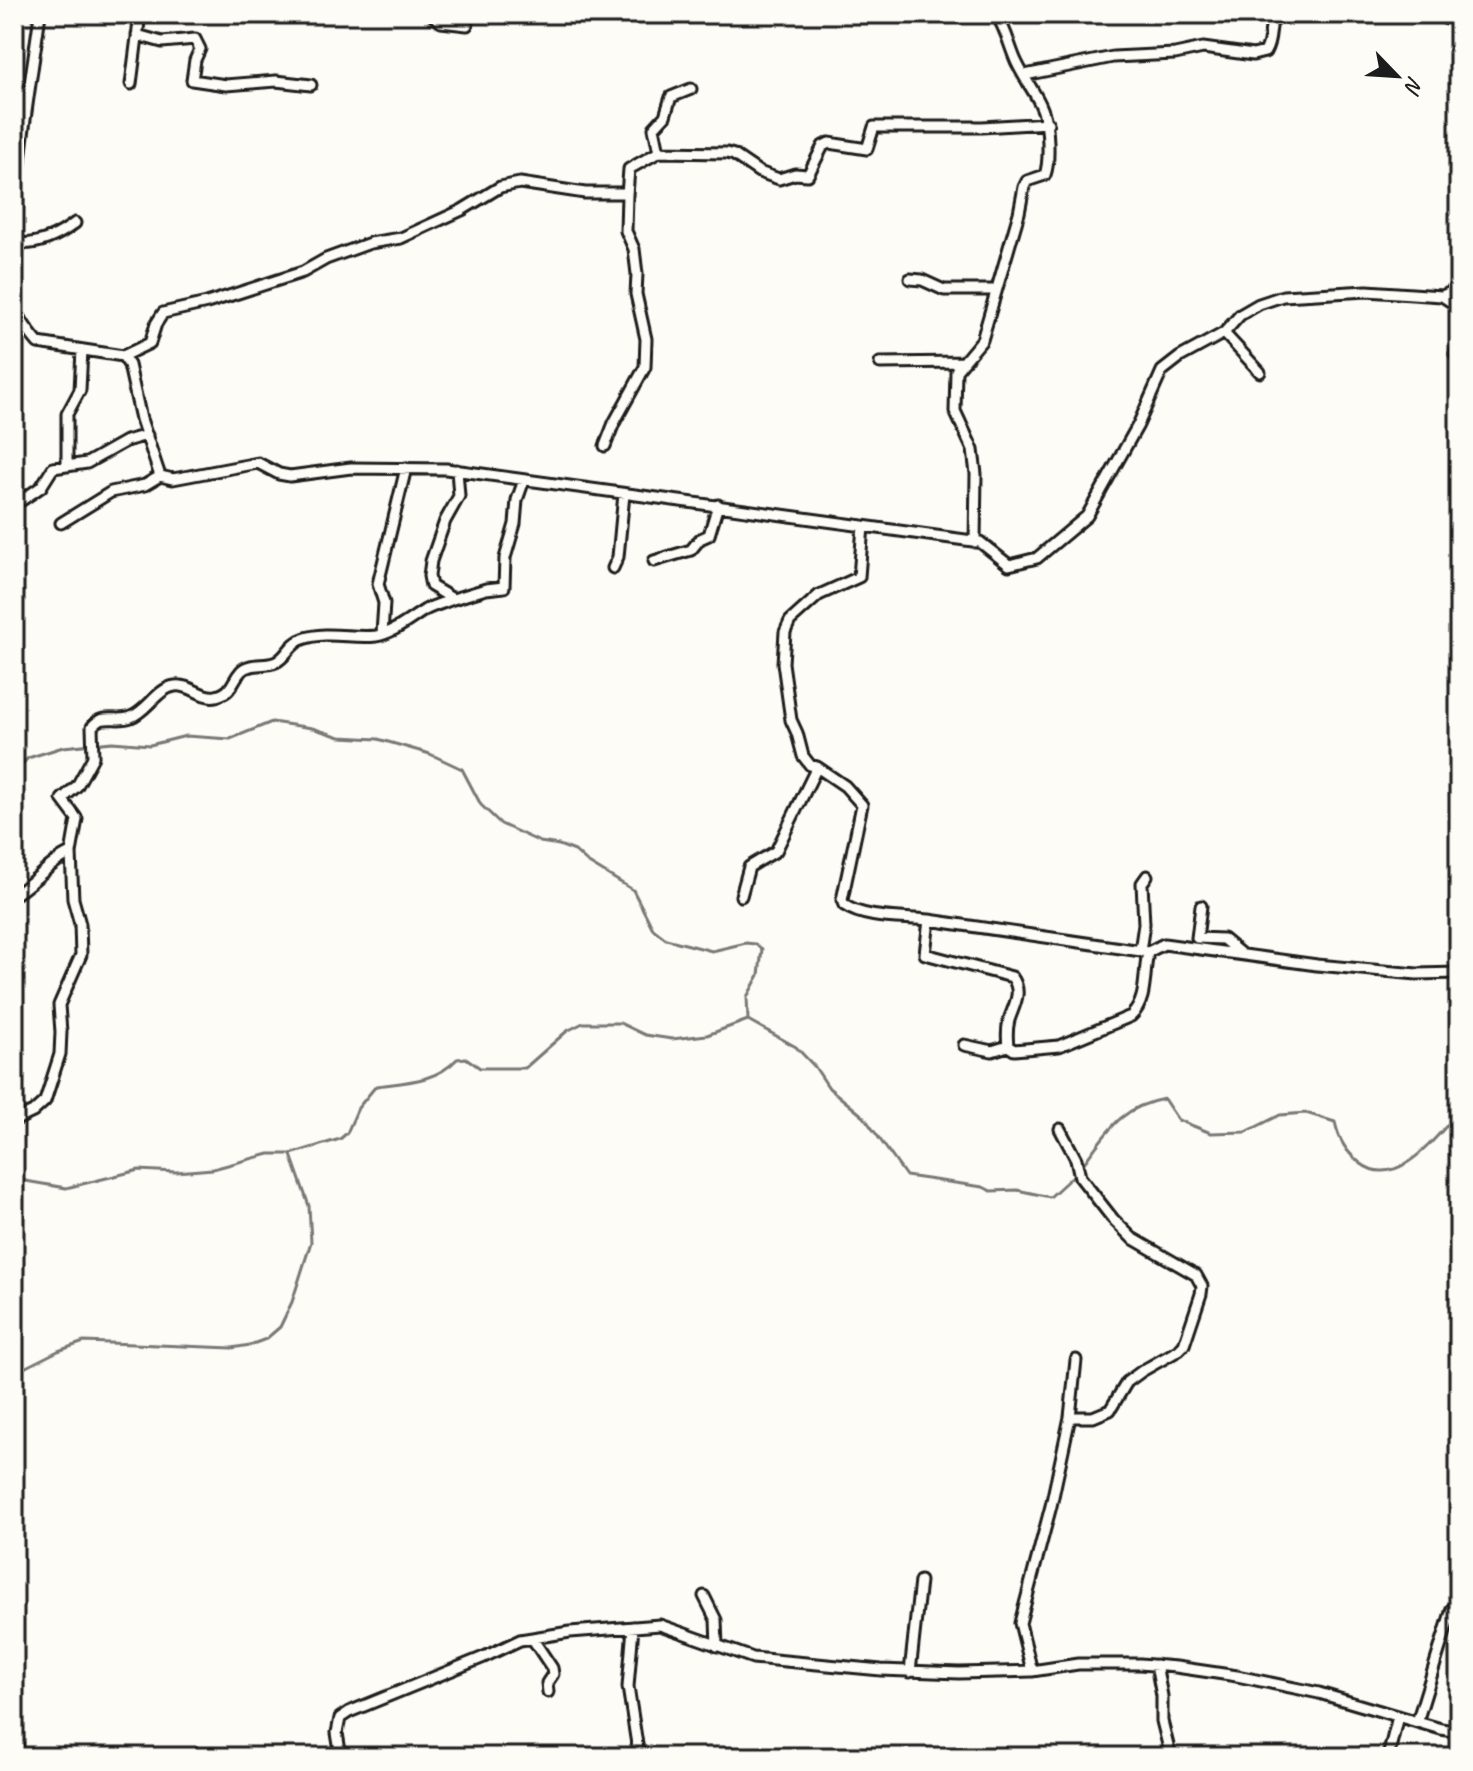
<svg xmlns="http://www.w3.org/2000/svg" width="1473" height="1771" font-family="Caveat,sans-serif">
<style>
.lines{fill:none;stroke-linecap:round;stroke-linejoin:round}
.stream{stroke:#797876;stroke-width:3}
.minor-casing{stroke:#1c1c1c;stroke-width:15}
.minor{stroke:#fdfcf7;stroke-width:9}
</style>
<rect width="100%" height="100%" fill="#fdfcf7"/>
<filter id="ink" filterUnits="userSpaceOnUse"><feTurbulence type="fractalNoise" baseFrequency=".0125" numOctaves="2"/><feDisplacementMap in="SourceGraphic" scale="16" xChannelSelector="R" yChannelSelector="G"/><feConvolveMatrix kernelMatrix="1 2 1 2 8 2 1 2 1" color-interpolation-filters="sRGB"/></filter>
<g filter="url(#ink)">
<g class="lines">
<path class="stream" d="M 14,773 L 28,758 L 63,747 L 112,742 L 150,745 L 186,736 L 230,739 L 272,722 L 312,728 L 340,737 L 378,739 L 430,754 L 462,769 L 481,805 L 501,824 L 540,842 L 559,845 L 575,851 L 587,862 L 633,890 L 653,929 L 666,939 L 712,951 L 746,943 L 755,944 L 762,949 L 759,975 L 747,997 L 748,1020
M 1081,1167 C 1107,1133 1119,1107 1164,1099 L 1178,1120 L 1211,1133 L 1246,1132 L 1280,1115 L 1306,1113 L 1335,1122 C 1339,1140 1346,1152 1360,1163 C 1397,1192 1436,1136 1459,1112
M 14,1179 L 66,1188 L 139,1170 L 176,1172 L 213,1169 L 269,1154 L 291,1154 L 340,1139 L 347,1133 L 358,1108 L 376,1086 C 406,1082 436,1082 457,1059 L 466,1058 L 480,1068 L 525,1068 L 567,1031 L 583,1023 L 620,1023 L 645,1035 L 672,1039 L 707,1035 L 748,1020 L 796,1047 L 815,1067 L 829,1088 L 864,1117 L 906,1176 L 983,1187 L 991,1191 L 1017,1190 L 1050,1197 L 1076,1173
M 14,1373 L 58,1351 L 84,1342 L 232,1348 L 250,1345 L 266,1339 L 280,1327 L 292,1302 L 311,1242 L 309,1206 L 291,1155"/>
<defs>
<path id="minor" d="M 40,14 C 29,97 12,180 17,264 C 18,276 12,289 14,301 C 17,317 28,331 38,343 L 123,356 L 150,343 L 156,324 L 163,313 L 207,303 L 303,272 L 326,259 L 370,243 L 401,238 L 462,210 L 500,187 L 520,183 L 585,193 L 624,193 L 627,195 L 626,231 L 634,249 L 637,274 L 636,294 L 646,339 L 645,367 L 614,423 L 605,446
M 431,14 L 441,22 L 467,25
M 1436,14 L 1459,24
M 137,35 L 162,42 L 195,39 L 200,49 L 195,60 L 192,80 L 226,85 L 276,81 L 311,85
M 1025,75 L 1113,57 L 1175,54 L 1203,48 L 1253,55 L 1265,52 C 1273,39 1268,25 1275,14
M 131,84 L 140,14
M 691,89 L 671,97 L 665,116 L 654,128 L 659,152 L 727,153 L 734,155 L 759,172 L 779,179 L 795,174 L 808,175 L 823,146 L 829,143 L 867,149 L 874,127 L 982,127 L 1048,123
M 627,195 L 629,169 L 659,152
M 15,243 C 38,246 57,237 75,223
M 910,279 L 922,280 L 944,290 L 995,290
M 1442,296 L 1459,307
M 1224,333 L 1260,372
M 1459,343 L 1455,354 L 1459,363
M 123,356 L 129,365 L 141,419 L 160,476
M 880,363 L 962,362
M 67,466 L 67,414 L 80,390 L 82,350
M 14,498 L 22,500 L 41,487 L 53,468 L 87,463 L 126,441 L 147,435
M 61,523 L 111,492 L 145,485 L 160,476 L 173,479 L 258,463 L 279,474 L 290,476 L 351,468 L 446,469 L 980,542 L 1009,565 L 1037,558 L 1087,516 L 1138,425 L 1162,371 L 1180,357 L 1224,333 L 1240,315 L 1259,304 L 1283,296 L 1367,291 L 1442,296 L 1459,288
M 975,542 L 976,474 L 973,450 L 955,411 L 956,371 L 982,340 L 1019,213 L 1024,187 L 1027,181 L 1045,175 C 1049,164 1048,154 1048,143 C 1047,101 1032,95 1016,61 C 1009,45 1006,29 996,14
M 654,561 L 691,550 L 700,539 L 709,535 L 718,505
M 613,568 L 618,557 L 624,494
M 453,599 L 486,589 L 504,587 L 505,558 L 515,524 L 517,500 L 524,480
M 382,634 L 384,603 L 378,584 L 406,468
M 817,767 L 845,786 L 862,805 L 842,900 L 844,905 C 866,920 903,917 929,920 L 925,954 L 1012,977 C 1023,992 1014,1005 1009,1020 C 1007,1028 1007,1038 1008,1046 L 1014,1050 L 1059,1046 L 1131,1016 C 1148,1000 1143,974 1148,952 L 1164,944 L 1317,965 L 1417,974 L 1459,973
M 14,895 C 34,883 50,862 71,853
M 741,896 L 749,867 L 776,851 L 817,767 L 810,765 L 803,756 L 797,733 L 791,720 L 783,663 L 785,632 L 790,621 L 819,595 L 859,577 L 863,526
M 1201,906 L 1197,938 L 1223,939 L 1241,954
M 929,920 L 1148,952
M 1140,951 L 1144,924 L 1142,883 L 1147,876
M 964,1045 L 992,1051 L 1008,1046
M 14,1121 L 33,1112 L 45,1101 L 60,1054 L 61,1032 L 59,1005 L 81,955 L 80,924 L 73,899 L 71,853 L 77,819 L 62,799 L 77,786 L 93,757 L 92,727 C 103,712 116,723 131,717 C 147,711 158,688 175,686 C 191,684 202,699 216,696 C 233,692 231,682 241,671 C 250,662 265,667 276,662 C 287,657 290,643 303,639 C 327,630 352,639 376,636 C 394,633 410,619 425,610 C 434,605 444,603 453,599 L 431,586 L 429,576 L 431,561 L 445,521 L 459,496 L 457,470
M 1070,1417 L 1076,1360
M 704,1596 L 716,1620 L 717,1646
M 633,1627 L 628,1687 L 639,1757
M 532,1638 L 552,1668 L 553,1674 L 547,1683 L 548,1692
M 1156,1665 L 1162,1696 L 1162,1721 L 1171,1757
M 1032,1671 L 1020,1623 L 1051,1506 L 1070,1417 L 1093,1417 L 1110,1410 L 1127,1382 L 1142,1371 L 1179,1350 L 1184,1345 L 1201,1294 L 1202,1286 L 1196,1275 L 1132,1238 L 1113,1219 L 1080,1177 L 1076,1159 L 1060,1129
M 910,1672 L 920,1581
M 14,1691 L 18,1757
M 1417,1722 L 1452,1609
M 341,1757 L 337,1733 L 340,1718 L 349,1712 L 484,1657 L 520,1640 L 570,1632 L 660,1625 L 753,1658 L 881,1670 L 959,1673 L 1032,1671 L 1078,1664 L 1140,1664 L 1176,1667 L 1237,1676 L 1319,1693 L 1441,1729 L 1459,1732
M 1388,1757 L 1398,1716"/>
</defs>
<use href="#minor" class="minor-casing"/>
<use href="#minor" class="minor"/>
</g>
</g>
<rect width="1473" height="1771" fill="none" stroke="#fdfcf7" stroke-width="48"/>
<rect x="24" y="24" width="1425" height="1723" fill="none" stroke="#1c1c1c" stroke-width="3" filter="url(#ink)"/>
<g transform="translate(1397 76) rotate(115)" stroke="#fdfcf7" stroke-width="6" paint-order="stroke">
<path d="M0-6L14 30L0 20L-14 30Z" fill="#1c1c1c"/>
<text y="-12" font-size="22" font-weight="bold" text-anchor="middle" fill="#1c1c1c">N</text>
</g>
</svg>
